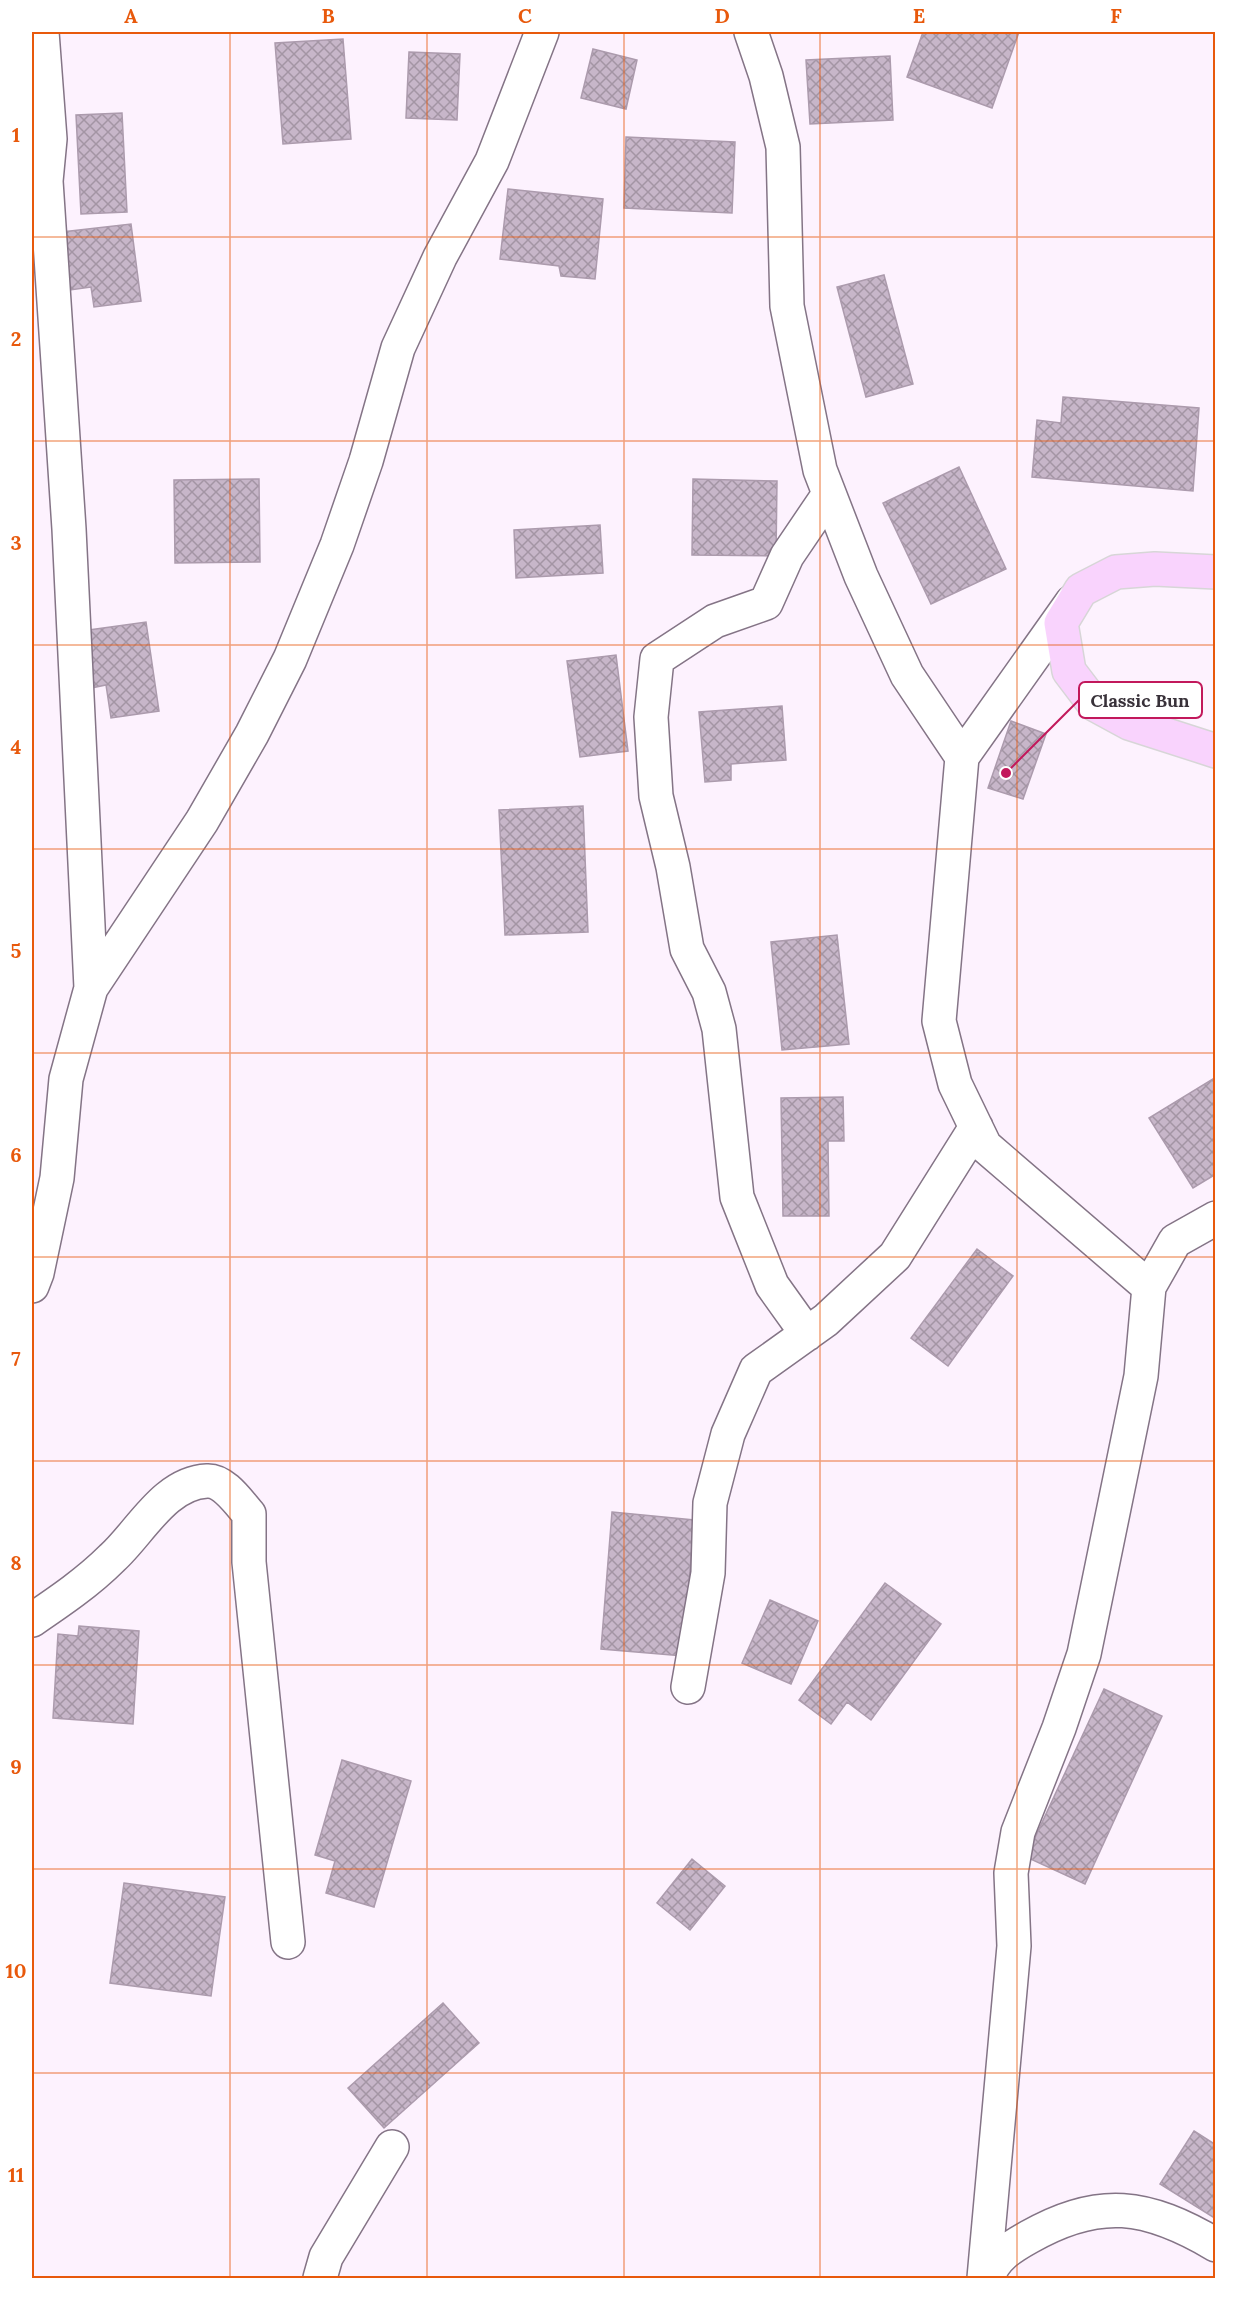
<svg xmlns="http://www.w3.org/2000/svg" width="1247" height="2310" font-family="Lora,serif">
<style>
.building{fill:url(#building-cross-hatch);stroke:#ac9bad;stroke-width:1.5}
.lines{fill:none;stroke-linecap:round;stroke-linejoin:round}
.minor-casing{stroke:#847486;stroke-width:36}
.primary-casing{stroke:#d7d6d7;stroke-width:36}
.minor{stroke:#fff;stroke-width:33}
.primary{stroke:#f9d3fd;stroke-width:33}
.grid{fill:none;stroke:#e8590c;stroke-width:1.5;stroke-opacity:0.55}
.leader{fill:none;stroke:#c2185b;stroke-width:2}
.callout-dot{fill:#c2185b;stroke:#fff;stroke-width:2}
.callout{fill:#fff;stroke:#c2185b;stroke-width:2}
.callout-label{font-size:18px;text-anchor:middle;font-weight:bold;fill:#383139}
.neatline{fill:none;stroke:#e8590c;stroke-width:2}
.grid-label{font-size:20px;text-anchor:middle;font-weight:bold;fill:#e8590c}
</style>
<defs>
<pattern id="building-cross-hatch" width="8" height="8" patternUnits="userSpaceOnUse" patternTransform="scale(1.5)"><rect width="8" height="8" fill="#c7b6c9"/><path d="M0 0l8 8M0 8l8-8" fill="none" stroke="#a395a4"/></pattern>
</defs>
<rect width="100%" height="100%" fill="#fdf2fe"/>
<path class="building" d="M 923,32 L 1019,32 L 992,108 L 907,77 Z
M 343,39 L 351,139 L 283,144 L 275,43 Z
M 593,49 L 637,60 L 626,109 L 581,98 Z
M 409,52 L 460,54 L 457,120 L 406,118 Z
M 890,56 L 893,120 L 810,124 L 806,60 Z
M 122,113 L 127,212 L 81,214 L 76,115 Z
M 626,137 L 735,142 L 732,213 L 624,208 Z
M 508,189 L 603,199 L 595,279 L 561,276 L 559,266 L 500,259 Z
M 131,224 L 141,301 L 94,307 L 91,287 L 70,290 L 62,232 Z
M 884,275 L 913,384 L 866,397 L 837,287 Z
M 1063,397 L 1199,408 L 1193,491 L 1032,477 L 1037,420 L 1061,423 Z
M 959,467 L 1006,569 L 931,604 L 883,503 Z
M 259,479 L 260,562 L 175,563 L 174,480 Z
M 693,479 L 777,481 L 776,556 L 692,555 Z
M 600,525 L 603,573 L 516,578 L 514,530 Z
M 146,622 L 159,711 L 111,718 L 106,685 L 91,688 L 82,631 Z
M 616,655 L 628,751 L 580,757 L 567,661 Z
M 782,706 L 786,760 L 731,764 L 731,780 L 705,782 L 699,712 Z
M 1011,721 L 1046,734 L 1023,799 L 988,788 Z
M 583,806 L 588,932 L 505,935 L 499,810 Z
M 837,935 L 849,1044 L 782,1050 L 771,942 Z
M 1216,1077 L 1216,1174 L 1193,1188 L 1149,1118 Z
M 843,1097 L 844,1141 L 828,1141 L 829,1216 L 783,1216 L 781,1098 Z
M 977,1249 L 1013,1276 L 948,1366 L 911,1338 Z
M 612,1512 L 694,1520 L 683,1656 L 601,1649 Z
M 885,1583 L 941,1624 L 871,1720 L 847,1702 L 831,1724 L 799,1700 Z
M 770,1600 L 818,1621 L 791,1684 L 742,1663 Z
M 79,1626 L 139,1631 L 133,1724 L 53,1718 L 58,1634 L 78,1636 Z
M 1104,1689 L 1162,1716 L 1085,1884 L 1026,1857 Z
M 342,1760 L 411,1781 L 374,1907 L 326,1893 L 335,1861 L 315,1855 Z
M 692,1859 L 725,1886 L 690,1930 L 657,1903 Z
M 124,1883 L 225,1897 L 211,1996 L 110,1983 Z
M 443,2003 L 479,2043 L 384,2128 L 348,2088 Z
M 1194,2131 L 1216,2145 L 1216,2219 L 1160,2184 Z"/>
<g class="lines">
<defs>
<path id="minor" d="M 42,32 L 50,139 L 46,181 L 69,529 L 91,988
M 751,32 L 766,76 L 783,147 L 787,306 L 820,470 L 861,576 L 907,675 L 962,757 L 939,1021 L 955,1084 L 985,1146 L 1149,1287
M 962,757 L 1072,602
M 32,1286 L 37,1273 L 57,1178 L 66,1079 L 91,988 L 202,821 L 252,734 L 290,659 L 337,545 L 366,461 L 398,348 L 440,257 L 492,161 L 542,32
M 807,1334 L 772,1285 L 737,1197 L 719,1029 L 709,992 L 687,949 L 673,867 L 656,796 L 651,717 L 657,659 L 715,621 L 766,603 L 787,556 L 829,494
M 32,1620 C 60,1601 88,1582 112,1558 C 140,1533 164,1483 207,1481 C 224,1480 239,1503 249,1514 L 249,1562 L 288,1942
M 688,1687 L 708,1573 L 710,1503 L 728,1434 L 756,1370 L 826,1320 L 895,1256 L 976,1127
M 320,2278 L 326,2257 L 392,2147
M 984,2278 L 1014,1946 L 1011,1873 L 1018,1832 L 1059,1728 L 1084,1654 L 1141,1376 L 1149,1287 L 1175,1241 L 1216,1218
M 988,2278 C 993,2258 1011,2247 1029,2237 C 1099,2197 1147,2204 1216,2245"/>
<path id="primary" d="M 1216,572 L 1155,569 L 1116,572 L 1081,590 L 1061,623 L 1069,671 L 1094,704 L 1129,723 L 1216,751"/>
</defs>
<use href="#minor" class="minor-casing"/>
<use href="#primary" class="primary-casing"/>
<use href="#minor" class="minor"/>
<use href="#primary" class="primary"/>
</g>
<path class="grid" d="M 230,32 L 230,2278M 427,32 L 427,2278M 624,32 L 624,2278M 820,32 L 820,2278M 1017,32 L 1017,2278M 32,237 L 1216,237M 32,441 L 1216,441M 32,645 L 1216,645M 32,849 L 1216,849M 32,1053 L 1216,1053M 32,1257 L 1216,1257M 32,1461 L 1216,1461M 32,1665 L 1216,1665M 32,1869 L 1216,1869M 32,2073 L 1216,2073"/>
<path class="leader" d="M1006 773L1079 700"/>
<circle class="callout-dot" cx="1006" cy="773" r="6"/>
<rect class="callout" x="1079" y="682" width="123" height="36" rx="6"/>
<g class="callout-label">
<text x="1140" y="707">Classic Bun</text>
</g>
<rect width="1247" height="2310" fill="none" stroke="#ffffff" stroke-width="66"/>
<rect x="33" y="33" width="1181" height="2244" class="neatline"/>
<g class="grid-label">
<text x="131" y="23">A</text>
<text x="328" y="23">B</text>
<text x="525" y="23">C</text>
<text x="722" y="23">D</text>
<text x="919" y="23">E</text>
<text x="1116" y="23">F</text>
<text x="16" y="142">1</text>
<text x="16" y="346">2</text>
<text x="16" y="550">3</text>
<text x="16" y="754">4</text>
<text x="16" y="958">5</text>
<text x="16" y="1162">6</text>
<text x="16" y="1366">7</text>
<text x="16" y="1570">8</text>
<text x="16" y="1774">9</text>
<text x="16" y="1978">10</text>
<text x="16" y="2182">11</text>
</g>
</svg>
